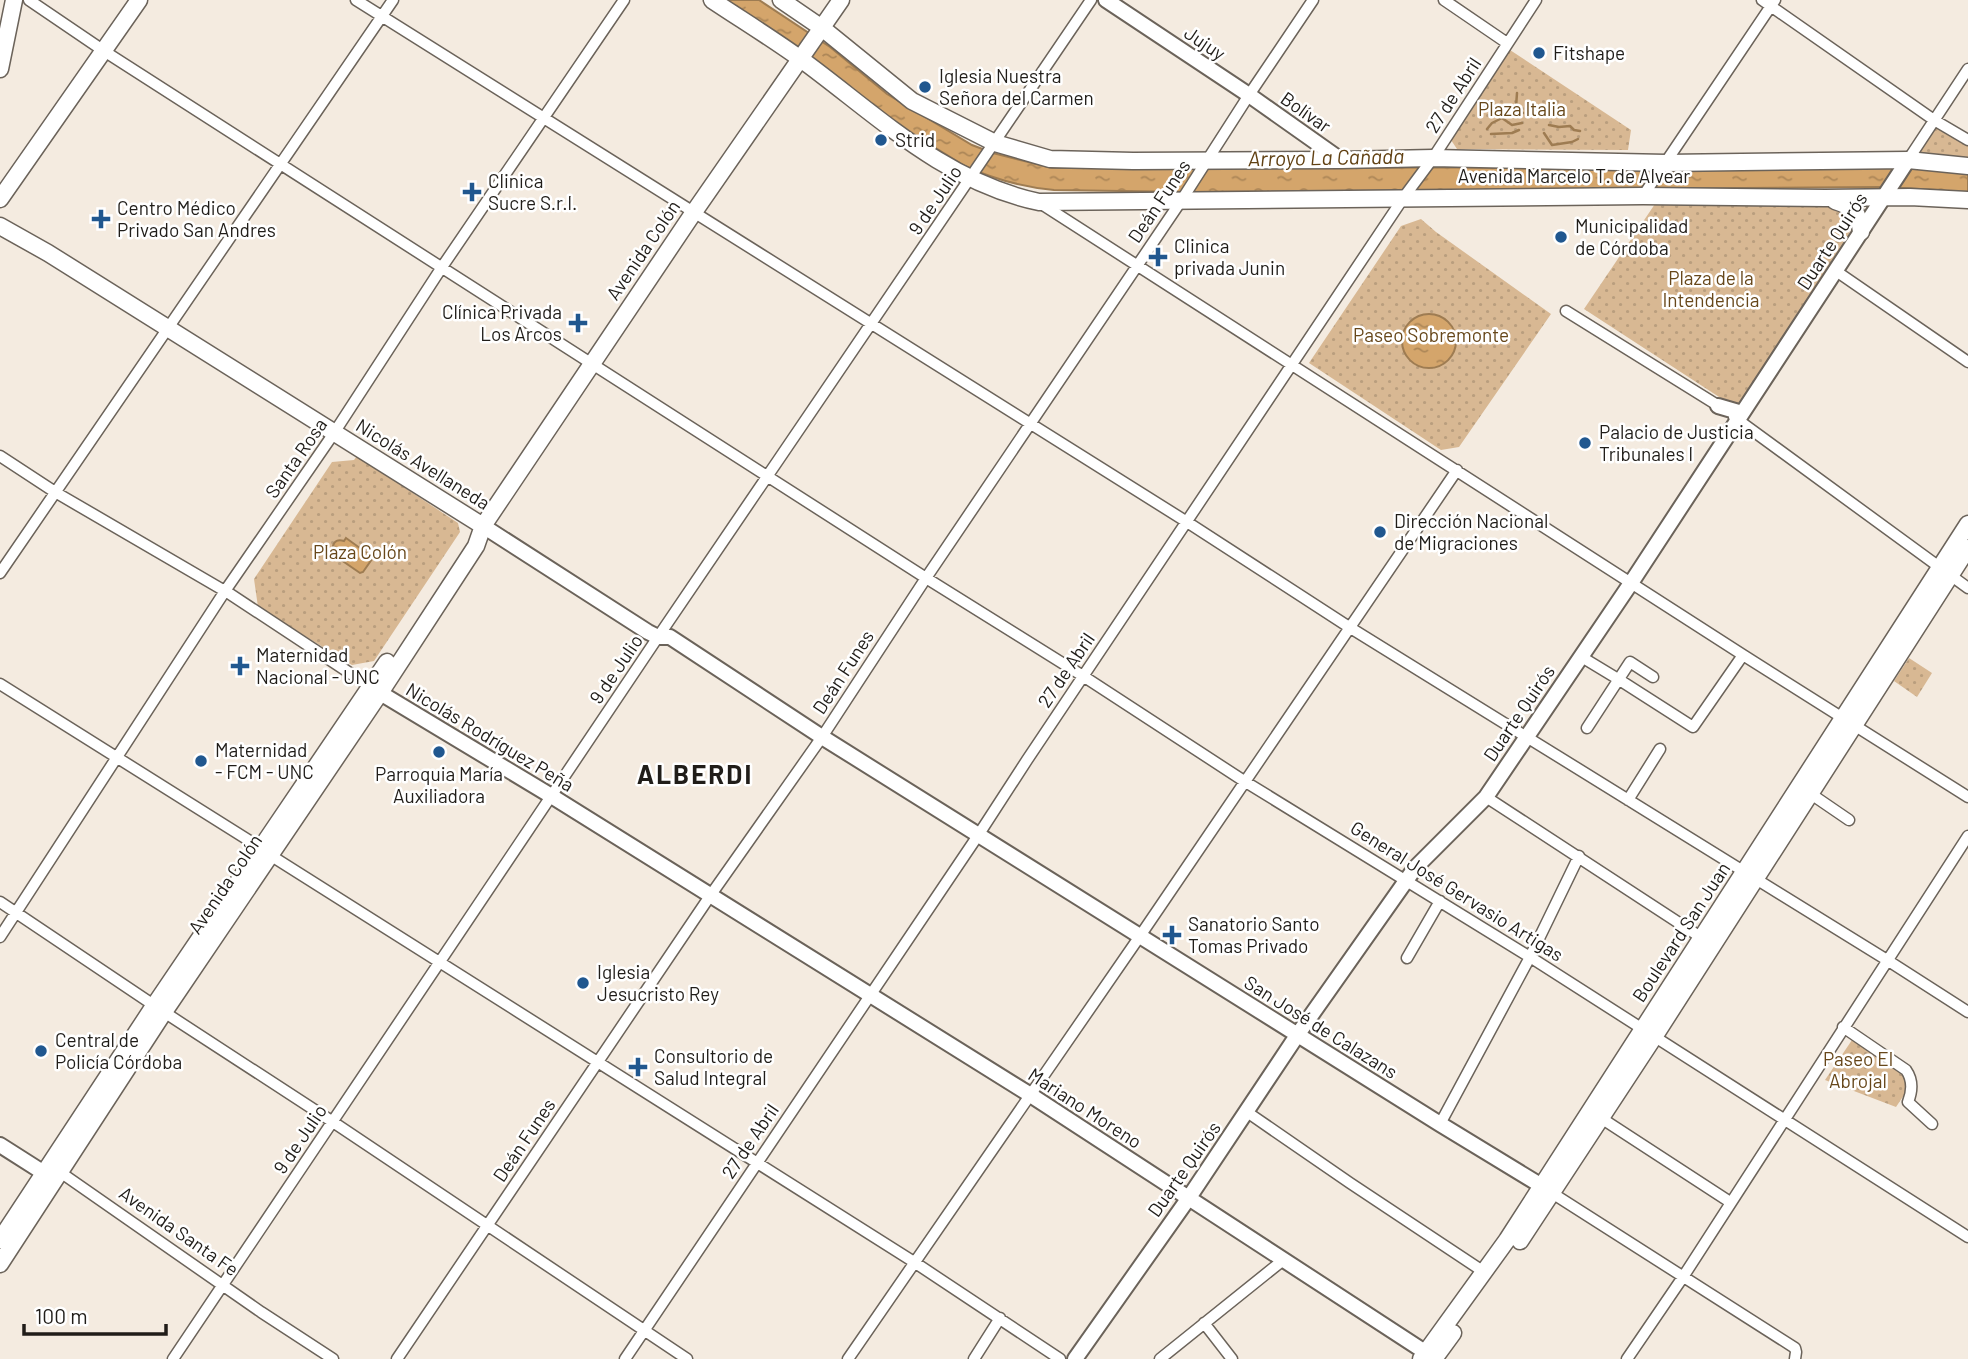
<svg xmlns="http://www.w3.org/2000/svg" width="1968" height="1359" font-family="Barlow,sans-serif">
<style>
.park{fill:url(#park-dots)}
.water{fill:url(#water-ripples);stroke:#9e7c52;stroke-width:2}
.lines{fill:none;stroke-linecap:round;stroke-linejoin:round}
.stream{stroke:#9e7c52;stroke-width:2.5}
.street-casing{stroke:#6b635a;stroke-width:13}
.secondary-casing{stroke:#6b635a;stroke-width:18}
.primary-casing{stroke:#6b635a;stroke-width:19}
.street{stroke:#fff;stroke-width:10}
.secondary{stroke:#fff;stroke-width:14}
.primary{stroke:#fff;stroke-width:16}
.poi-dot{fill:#20578f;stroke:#fff;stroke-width:2.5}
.labels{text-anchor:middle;stroke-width:5;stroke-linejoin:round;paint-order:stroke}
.street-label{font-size:19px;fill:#201d19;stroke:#fff}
.poi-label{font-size:19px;fill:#201d19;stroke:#fff;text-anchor:start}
.park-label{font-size:19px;fill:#67471a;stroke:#fff}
.water-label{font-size:21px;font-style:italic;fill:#614113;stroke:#fff}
.district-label{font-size:26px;font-weight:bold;letter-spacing:2px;fill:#201d19;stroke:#fff}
</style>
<defs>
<pattern id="park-dots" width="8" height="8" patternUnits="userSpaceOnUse" patternTransform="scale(1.75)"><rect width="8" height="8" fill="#d8b893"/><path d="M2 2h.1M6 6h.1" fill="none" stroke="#b99e7e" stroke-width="1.8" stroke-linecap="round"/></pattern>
<pattern id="water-ripples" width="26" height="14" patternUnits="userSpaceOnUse" patternTransform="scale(1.75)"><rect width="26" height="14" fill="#d4a56b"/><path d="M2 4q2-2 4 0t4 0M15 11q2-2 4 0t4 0" fill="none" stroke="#ac8657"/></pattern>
</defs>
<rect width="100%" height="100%" fill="#f4ebe0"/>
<path class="park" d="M 1510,50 L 1631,130 L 1628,150 L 1457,149 L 1451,140 Z
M 1934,120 L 1968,140 L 1968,166 L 1908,160 Z
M 1657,201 L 1830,205 L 1847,210 L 1853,224 L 1844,246 L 1736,408 L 1584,309 Z
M 1421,219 L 1436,232 L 1551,314 L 1459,447 L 1441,450 L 1309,363 L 1401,226 Z
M 357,456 L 458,523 L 460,532 L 374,661 L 352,665 L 258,607 L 254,579 L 332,462 L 354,460 Z
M 1909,658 L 1932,673 L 1917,697 L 1894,681 Z
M 1852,1040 L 1905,1076 L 1908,1089 L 1896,1107 L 1825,1080 Z"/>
<path class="water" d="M 726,0 L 759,0 L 830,47 L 887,94 L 972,145 L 993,153 L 1052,168 L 1927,167 L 1968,169 L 1968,194 L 1940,190 L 1880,187 L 1190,192 L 1054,190 C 1024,187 993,179 965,166 L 877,112 L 821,64 Z
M1402 341a27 27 0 1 1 54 0a27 27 0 1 1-54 0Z
M 346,538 L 371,556 L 372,559 L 363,572 L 360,573 L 334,555 L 336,553 L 333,546 C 334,541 338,539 344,541 Z"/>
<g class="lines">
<path class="stream" d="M 1517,93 L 1516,107 L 1523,113
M 1549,125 L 1559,127 L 1570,126 L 1574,130 L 1580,131
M 1487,129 L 1492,123 L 1502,118 L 1512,125 L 1522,123
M 1544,133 L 1552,145 L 1572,142 L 1578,139
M 1491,134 L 1512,133 L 1519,130"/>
<defs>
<path id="street" d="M 29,0 L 104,51 L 926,578 L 1083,676 L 1244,781 L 1530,957 L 1968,1237
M 356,0 L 1187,522 L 1349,627 L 1887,960 L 1968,1012
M 1444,0 L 1507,43
M 1762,0 L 1934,120 L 1968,140
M 1908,160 L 1968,69
M 1643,196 L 1775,0
M 1040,203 L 1743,655 L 1968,797
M 1836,271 L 1968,362
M 1566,311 L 1722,408
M 1734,417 L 1968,588
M 0,456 L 55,492 L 230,594 L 371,687
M 0,573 L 393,0
M 1580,656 L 1618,679 L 1693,727 L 1743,655
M 0,684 L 261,848
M 1587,728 L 1630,662 L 1653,677
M 1811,794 L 1849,820
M 1486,797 L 1702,938
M 1628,800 L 1660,749
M 270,855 L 914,1262 L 1060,1359
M 0,902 L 164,1012 L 333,1122 L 687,1359
M 0,937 L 225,591 L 334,433 L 442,267 L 624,0
M 1407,958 L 1440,901
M 1843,1027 L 1906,1070 C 1913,1080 1912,1092 1908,1102 L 1932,1124
M 1247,1112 L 1350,1183 L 1484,1272
M 1601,1118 L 1730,1202
M 1440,1124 L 1530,957 L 1579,856
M 60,1172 L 261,1312 L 333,1359
M 1552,1193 L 1795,1348 L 1796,1352 L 1795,1359
M 1204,1323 L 1232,1359
M 173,1359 L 658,637 L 1091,0
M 397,1359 L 710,896 L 822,737 L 926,578 L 1181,201 L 1249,95 L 1313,0
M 625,1359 L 979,834 L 1027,760 L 1404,197 L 1433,158 L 1536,0
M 848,1359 L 1140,936 L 1457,470
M 974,1359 L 1000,1318
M 1160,1359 L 1282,1261
M 1627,1359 L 1683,1277 L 1968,836"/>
<path id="secondary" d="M 1106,0 L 1249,95 L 1341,160
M 1718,406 L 1742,413
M 483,526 L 648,632 L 658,637 L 670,637 L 822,737 L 1440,1124 L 1550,1191
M 372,688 L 553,797 L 1029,1094 L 1425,1352
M 0,1145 L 44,1173 L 55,1172
M 1075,1359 L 1188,1199 L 1298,1034 L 1415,868 L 1486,797 L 1631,583 L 1908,160"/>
<path id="primary" d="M 712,0 C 742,20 773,39 802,60 C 877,115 944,182 1039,202 L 1643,196 L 1825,198 L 1910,197 L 1968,200
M 781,0 L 822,28 L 912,101 L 995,143 L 1050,159 L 1133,161 L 1341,160 L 1433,158 L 1666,163 L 1908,160 L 1968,166
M 0,69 L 14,0
M 0,199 L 139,0
M 1835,201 C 1854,207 1859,212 1861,232
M 0,226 L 48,253 L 483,526
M 0,1240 L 154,1006 L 387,662
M 1520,1241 L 1654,1037 L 1968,548
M 0,1264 L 164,1012 L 380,693 L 476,546 L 483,526 L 694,212 L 841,0
M 1421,1359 L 1507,1240 L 1968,524
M 1434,1359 L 1453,1333"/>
</defs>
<use href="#street" class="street-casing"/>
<use href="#secondary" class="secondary-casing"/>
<use href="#primary" class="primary-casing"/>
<use href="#street" class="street"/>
<use href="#secondary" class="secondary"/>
<use href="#primary" class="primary"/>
</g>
<g class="poi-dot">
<circle cx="1539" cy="53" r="7"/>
<circle cx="925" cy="87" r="7"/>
<circle cx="881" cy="140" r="7"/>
<path d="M468.5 181.5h7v7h7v7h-7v7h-7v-7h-7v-7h7z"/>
<path d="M97.5 208.5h7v7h7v7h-7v7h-7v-7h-7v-7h7z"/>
<circle cx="1561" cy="237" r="7"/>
<path d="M1154.5 246.5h7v7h7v7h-7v7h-7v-7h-7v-7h7z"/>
<path d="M574.5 312.5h7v7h7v7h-7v7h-7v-7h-7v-7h7z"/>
<circle cx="1585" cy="443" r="7"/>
<circle cx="1380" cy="532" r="7"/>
<path d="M236.5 655.5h7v7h7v7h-7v7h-7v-7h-7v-7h7z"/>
<circle cx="439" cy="752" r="7"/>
<circle cx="201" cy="761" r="7"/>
<path d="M1168.5 924.5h7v7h7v7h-7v7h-7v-7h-7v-7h7z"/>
<circle cx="583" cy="983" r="7"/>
<circle cx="41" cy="1051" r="7"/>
<path d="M634.5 1056.5h7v7h7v7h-7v7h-7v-7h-7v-7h7z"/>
</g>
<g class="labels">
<g class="street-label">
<text transform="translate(1205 43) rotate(34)" y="7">Jujuy</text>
<text transform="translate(1453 95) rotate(-57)" y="7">27 de Abril</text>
<text transform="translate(1306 112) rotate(35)" y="7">Bolívar</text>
<text x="1574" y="183">Avenida Marcelo T. de Alvear</text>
<text transform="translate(935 200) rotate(-56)" y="7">9 de Julio</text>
<text transform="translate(1159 201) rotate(-56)" y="7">Deán Funes</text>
<text transform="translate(1832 241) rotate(-57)" y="7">Duarte Quirós</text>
<text transform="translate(643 250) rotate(-56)" y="7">Avenida Colón</text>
<text transform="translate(296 458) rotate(-55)" y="7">Santa Rosa</text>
<text transform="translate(423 464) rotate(32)" y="7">Nicolás Avellaneda</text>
<text transform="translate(616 669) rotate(-56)" y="7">9 de Julio</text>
<text transform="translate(1066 670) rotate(-56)" y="7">27 de Abril</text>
<text transform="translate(843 672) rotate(-57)" y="7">Deán Funes</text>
<text transform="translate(1519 713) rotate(-56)" y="7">Duarte Quirós</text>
<text transform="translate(490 737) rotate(31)" y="7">Nicolás Rodríguez Peña</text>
<text transform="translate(225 884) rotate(-56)" y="7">Avenida Colón</text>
<text transform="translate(1457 891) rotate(32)" y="7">General José Gervasio Artigas</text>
<text transform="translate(1681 932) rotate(-57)" y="7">Boulevard San Juan</text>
<text transform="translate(1321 1027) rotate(32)" y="7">San José de Calazans</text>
<text transform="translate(1085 1108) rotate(33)" y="7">Mariano Moreno</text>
<text transform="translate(300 1139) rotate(-56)" y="7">9 de Julio</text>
<text transform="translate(524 1140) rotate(-56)" y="7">Deán Funes</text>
<text transform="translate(750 1141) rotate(-56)" y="7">27 de Abril</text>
<text transform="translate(1184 1169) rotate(-55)" y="7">Duarte Quirós</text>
<text transform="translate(179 1231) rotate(35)" y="7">Avenida Santa Fe</text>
</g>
<g class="poi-label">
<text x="1553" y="60">Fitshape</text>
<text x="939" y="83">Iglesia Nuestra<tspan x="939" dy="22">Señora del Carmen</tspan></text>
<text x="895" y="147">Strid</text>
<text x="488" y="188">Clinica<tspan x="488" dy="22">Sucre S.r.l.</tspan></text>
<text x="117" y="215">Centro Médico<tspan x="117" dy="22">Privado San Andres</tspan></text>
<text x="1575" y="233">Municipalidad<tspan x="1575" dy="22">de Córdoba</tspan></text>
<text x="1174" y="253">Clinica<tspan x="1174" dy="22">privada Junin</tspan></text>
<text x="562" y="319" text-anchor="end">Clínica Privada<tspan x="562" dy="22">Los Arcos</tspan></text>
<text x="1599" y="439">Palacio de Justicia<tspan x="1599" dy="22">Tribunales I</tspan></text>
<text x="1394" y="528">Dirección Nacional<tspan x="1394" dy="22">de Migraciones</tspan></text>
<text x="256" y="662">Maternidad<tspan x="256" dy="22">Nacional - UNC</tspan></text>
<text x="215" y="757">Maternidad<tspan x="215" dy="22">- FCM - UNC</tspan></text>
<text x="439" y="781" text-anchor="middle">Parroquia María<tspan x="439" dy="22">Auxiliadora</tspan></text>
<text x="1188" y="931">Sanatorio Santo<tspan x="1188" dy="22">Tomas Privado</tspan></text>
<text x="597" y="979">Iglesia<tspan x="597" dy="22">Jesucristo Rey</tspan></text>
<text x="55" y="1047">Central de<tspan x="55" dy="22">Policía Córdoba</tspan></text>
<text x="654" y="1063">Consultorio de<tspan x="654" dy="22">Salud Integral</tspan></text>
</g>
<g class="park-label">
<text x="1522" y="116">Plaza Italia</text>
<text x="1711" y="285">Plaza de la<tspan x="1711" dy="22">Intendencia</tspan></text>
<text x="1431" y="342">Paseo Sobremonte</text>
<text x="360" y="559">Plaza Colón</text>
<text x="1858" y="1066">Paseo El<tspan x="1858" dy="22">Abrojal</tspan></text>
</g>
<g class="water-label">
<text transform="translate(1326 158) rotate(-1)" y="7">Arroyo La Cañada</text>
</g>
<g class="district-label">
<text x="695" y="784">ALBERDI</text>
</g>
</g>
<path d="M24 1324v10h142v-10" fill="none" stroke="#201d19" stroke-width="3.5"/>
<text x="35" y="1324" font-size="21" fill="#201d19" stroke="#ffffff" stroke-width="5" paint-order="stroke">100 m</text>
</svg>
